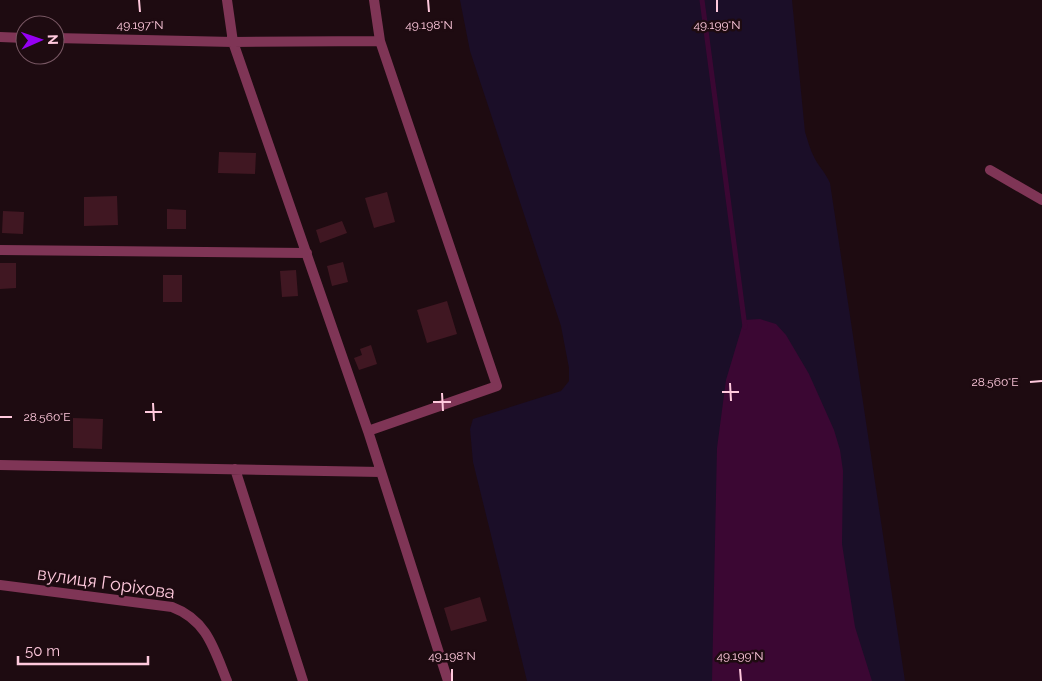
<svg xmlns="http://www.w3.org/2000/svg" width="1042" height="681" font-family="Raleway,sans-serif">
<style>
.green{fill:#1b0e28}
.water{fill:#3b0733}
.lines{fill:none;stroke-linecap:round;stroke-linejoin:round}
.stream{stroke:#3b0733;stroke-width:5}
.building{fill:#401722}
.minor{stroke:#7f3556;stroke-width:10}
.ticks{fill:none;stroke:#ffc9dd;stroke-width:2}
.labels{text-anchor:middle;stroke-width:5;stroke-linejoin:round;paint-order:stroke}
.street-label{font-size:18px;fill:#ffc9dd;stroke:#1e0b11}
.ticks-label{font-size:12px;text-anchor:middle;fill:#ffc9dd;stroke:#1e0b11;stroke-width:5;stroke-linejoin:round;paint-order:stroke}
</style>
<rect width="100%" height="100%" fill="#1e0b11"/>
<path class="green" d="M 460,0 L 792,0 L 805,132 C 808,141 810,150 815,159 C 820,168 825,172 830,183 L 905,681 L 527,681 L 473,462 L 470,429 L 473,419 L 561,391 L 569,381 L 569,368 L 561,326 L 470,51 Z"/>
<path class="water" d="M 760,319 L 776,324 L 786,335 L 809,374 L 834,430 L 840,450 L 843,471 L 842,544 L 855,627 L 872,681 L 712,681 L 717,448 L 726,380 L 744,320 Z"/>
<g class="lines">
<path class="stream" d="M 702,0 L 745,327"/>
</g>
<path class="building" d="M 219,152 L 256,153 L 255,174 L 218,173 Z
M 387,192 L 395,222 L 374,228 L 365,198 Z
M 117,196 L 118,225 L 84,226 L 84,197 Z
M 167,209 L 186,210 L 186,229 L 167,229 Z
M 3,211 L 24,212 L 23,234 L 2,233 Z
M 342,221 L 347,233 L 320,243 L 316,230 Z
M 343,262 L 348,282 L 332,286 L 327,266 Z
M 0,263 L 16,263 L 16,288 L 0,289 Z
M 296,270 L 298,296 L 282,297 L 280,271 Z
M 163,275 L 182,275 L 182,302 L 163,302 Z
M 447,301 L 457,334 L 427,343 L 417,310 Z
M 371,345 L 377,364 L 359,370 L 354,358 L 362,355 L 360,349 Z
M 73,418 L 103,419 L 102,449 L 73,448 Z
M 480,597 L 487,621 L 451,631 L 444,608 Z"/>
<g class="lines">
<path class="minor" d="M 227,0 L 233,42 L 368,431 L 448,681
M 0,37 L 25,38
M 55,38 L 233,42 L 380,41
M 990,170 L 1042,200
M 0,250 L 307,253
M 368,431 L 497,386 L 380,41 L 374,0
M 0,465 L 381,472
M 235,469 L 303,681
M 0,585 L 172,607 C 207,620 214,649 227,681"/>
</g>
<path class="ticks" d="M 139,0 L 140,12M 428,0 L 429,12M 717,0 L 717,12M 1030,382 L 1042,381M 730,383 L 731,401M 722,392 L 739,392M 442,393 L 443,411M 433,402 L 451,402M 153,403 L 154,421M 145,412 L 162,412M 0,417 L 12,417M 452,669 L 452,681M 740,669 L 741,681"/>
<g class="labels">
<g class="street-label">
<text transform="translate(106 583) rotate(8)" y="6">вулиця Горіхова</text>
</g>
</g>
<g class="ticks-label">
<text x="140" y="29">49.197°N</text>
<text x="429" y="29">49.198°N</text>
<text x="717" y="29">49.199°N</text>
<text x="995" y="386">28.560°E</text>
<text x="47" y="421">28.560°E</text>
<text x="452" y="660">49.198°N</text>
<text x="740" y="660">49.199°N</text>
</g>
<g transform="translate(40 40) rotate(88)"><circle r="24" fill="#1e0b11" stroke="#785763"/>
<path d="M0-4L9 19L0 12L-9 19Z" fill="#9600f4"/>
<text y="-8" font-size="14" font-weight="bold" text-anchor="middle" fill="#ffc9dd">N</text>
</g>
<path d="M18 656v8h130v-8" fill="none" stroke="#ffc9dd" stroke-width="2.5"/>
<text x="25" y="656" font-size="15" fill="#ffc9dd" stroke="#1e0b11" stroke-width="4" paint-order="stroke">50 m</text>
</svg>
